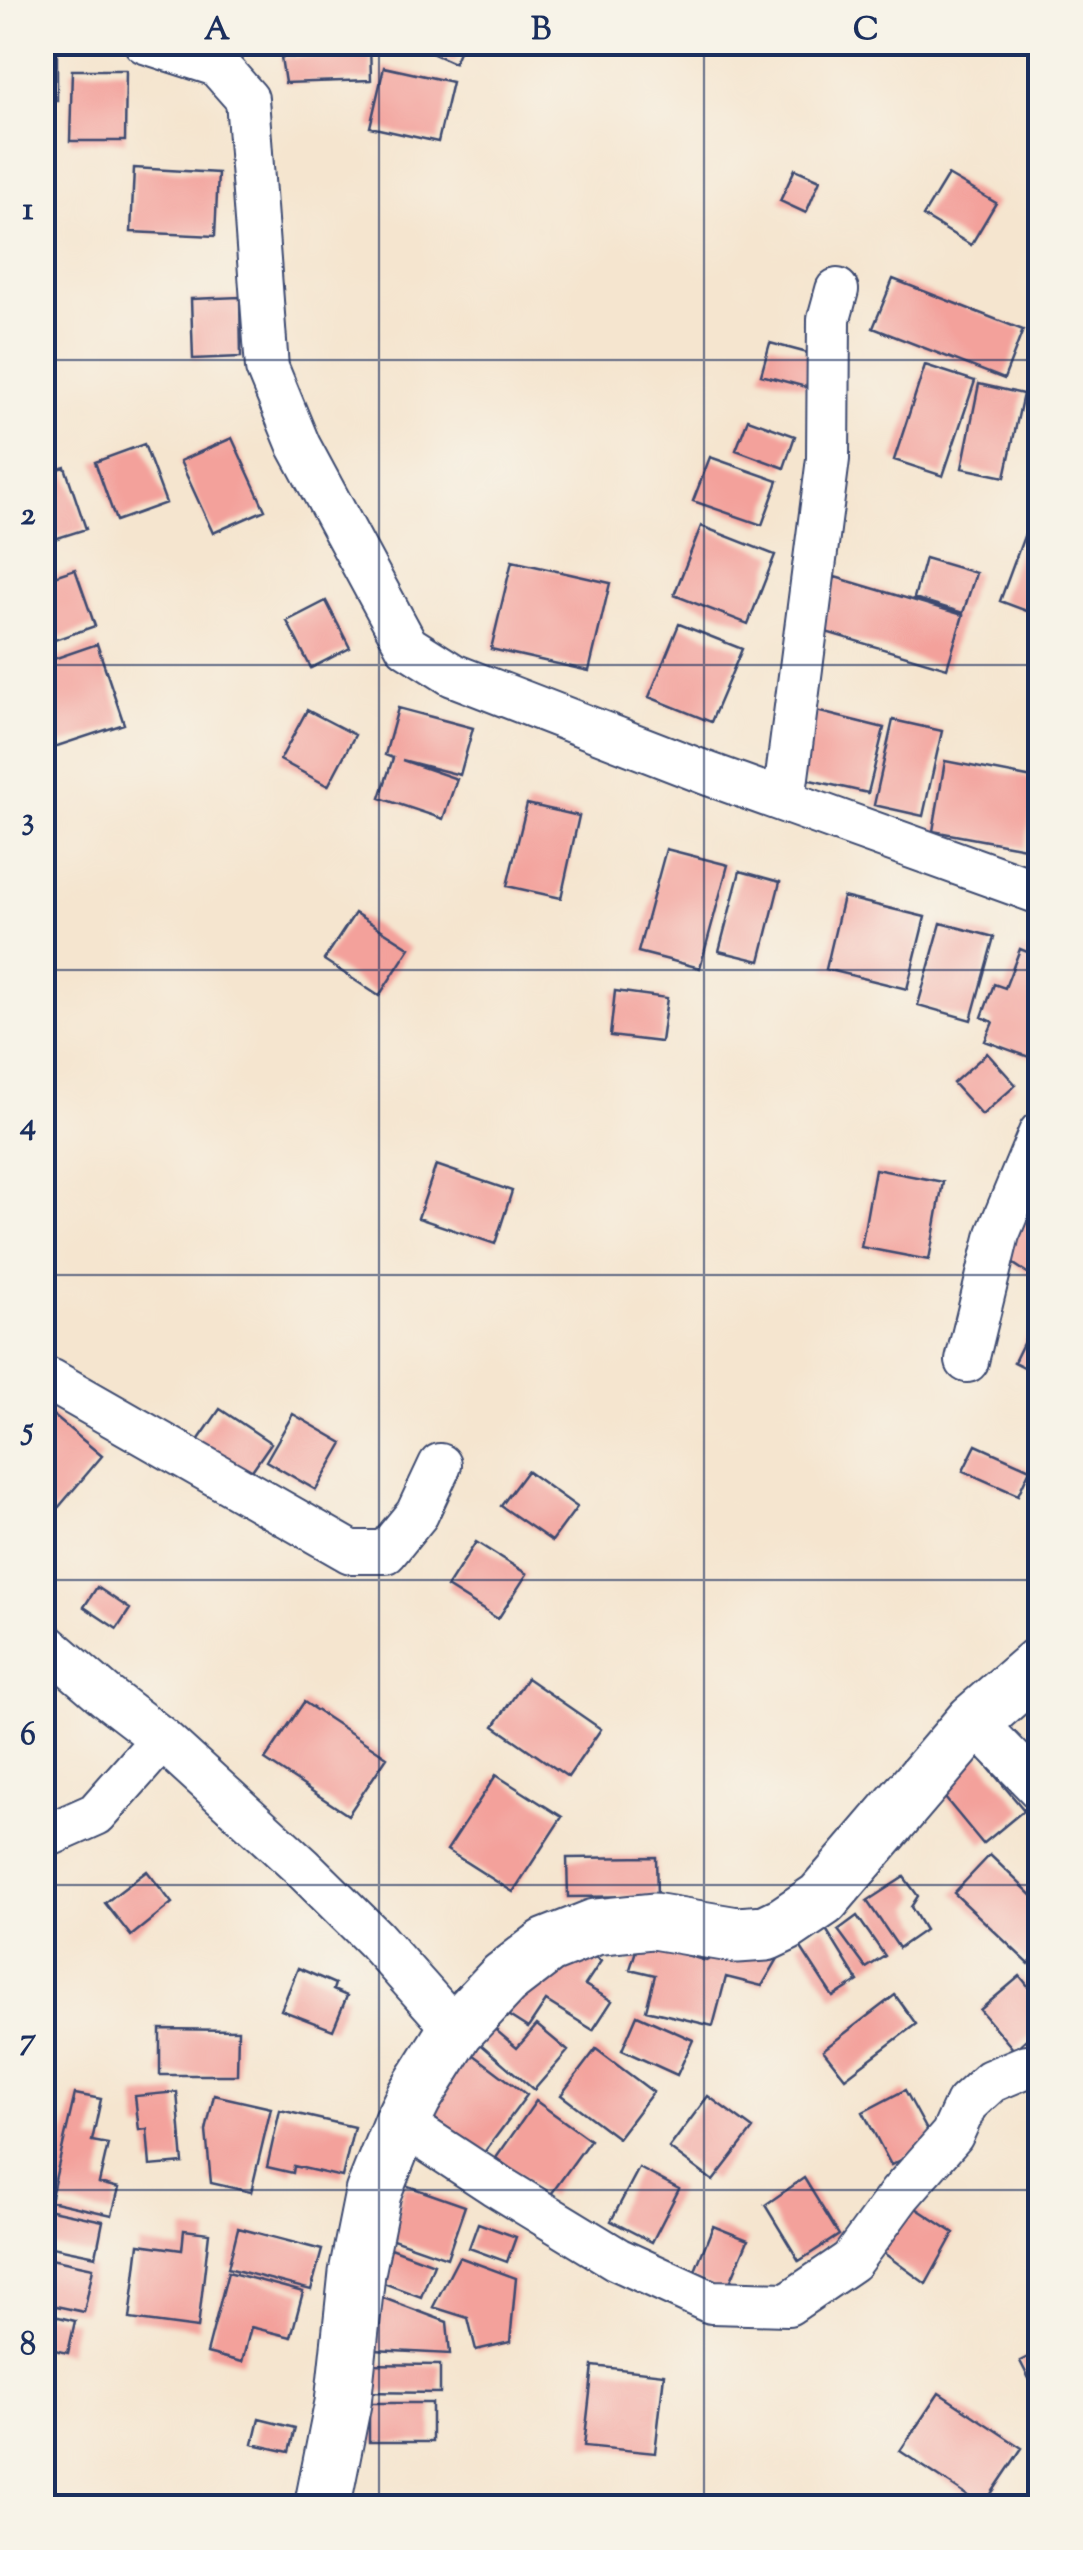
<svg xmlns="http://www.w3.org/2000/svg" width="1083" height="2550" font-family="'Sorts Mill Goudy',serif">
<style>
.building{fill:#f3a19b}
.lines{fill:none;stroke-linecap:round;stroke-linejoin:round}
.street-casing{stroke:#3c4a6f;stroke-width:46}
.secondary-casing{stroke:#3c4a6f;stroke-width:59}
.street{stroke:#fff;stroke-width:42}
.secondary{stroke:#fff;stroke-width:55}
.grid{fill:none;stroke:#1b2f5e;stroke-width:2.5;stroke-opacity:0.55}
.neatline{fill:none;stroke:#1b2f5e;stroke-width:4}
.grid-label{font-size:32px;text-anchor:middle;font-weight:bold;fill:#1b2f5e}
</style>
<rect width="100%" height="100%" fill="#f7f3e8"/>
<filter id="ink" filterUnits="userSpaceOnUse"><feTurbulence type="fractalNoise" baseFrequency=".01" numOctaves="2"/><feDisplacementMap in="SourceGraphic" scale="20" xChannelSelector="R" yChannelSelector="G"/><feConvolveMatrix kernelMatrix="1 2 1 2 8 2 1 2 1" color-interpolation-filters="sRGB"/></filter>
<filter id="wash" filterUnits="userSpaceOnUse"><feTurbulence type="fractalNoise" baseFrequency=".0048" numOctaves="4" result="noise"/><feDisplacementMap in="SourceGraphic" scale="40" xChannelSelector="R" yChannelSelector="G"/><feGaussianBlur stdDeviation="2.25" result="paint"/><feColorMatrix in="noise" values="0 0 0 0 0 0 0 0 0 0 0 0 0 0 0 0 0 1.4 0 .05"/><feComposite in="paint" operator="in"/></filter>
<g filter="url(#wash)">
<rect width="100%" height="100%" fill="#f5e5cf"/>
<g id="blocks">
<path class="building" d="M 318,42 L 370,42 L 371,80 L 285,83 L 281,57 L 320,57 Z
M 407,42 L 463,42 L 454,63 Z
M 42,53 L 57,53 L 57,101 L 42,101 Z
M 384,67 L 452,82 L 438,142 L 370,127 Z
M 72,70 L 126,70 L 125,141 L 70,141 Z
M 134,168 L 218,173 L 215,236 L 131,232 Z
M 795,169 L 820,180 L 806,213 L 780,201 Z
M 948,175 L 996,203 L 971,245 L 923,216 Z
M 893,279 L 1023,330 L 1004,379 L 873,328 Z
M 240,297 L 241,357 L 193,359 L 191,299 Z
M 770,343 L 815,355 L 806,387 L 761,375 Z
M 925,365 L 975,381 L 943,476 L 894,460 Z
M 979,384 L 1023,394 L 1005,477 L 962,468 Z
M 748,419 L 795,436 L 784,468 L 736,450 Z
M 232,438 L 265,510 L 213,533 L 180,461 Z
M 144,444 L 166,503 L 116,521 L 95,462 Z
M 710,457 L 778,481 L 762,525 L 693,501 Z
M 65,467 L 86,529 L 45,542 L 42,534 L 42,474 Z
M 701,526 L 775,555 L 748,624 L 674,595 Z
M 1027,528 L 1040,533 L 1040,616 L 1000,601 Z
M 925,558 L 976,573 L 963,613 L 914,598 Z
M 512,561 L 610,583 L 589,671 L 491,649 Z
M 75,569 L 95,626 L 49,642 L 42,625 L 42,580 Z
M 835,577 L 963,615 L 947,668 L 819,630 Z
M 326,601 L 350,648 L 311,668 L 287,621 Z
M 679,624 L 742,649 L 711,722 L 649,697 Z
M 97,644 L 124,724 L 42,751 L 42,663 Z
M 398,708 L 473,728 L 460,775 L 402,760 L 457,779 L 443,819 L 380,798 L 393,758 L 385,755 Z
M 307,710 L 355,735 L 328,786 L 280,760 Z
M 812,710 L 884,728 L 868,793 L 797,777 Z
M 893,720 L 942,731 L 923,816 L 874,805 Z
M 945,761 L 1038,779 L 1025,848 L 933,831 Z
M 527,804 L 579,816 L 561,898 L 507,886 Z
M 666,849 L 728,865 L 700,968 L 638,952 Z
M 740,871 L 780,882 L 760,961 L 719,951 Z
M 843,897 L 925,917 L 907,989 L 826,969 Z
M 355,913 L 410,948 L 379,996 L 324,960 Z
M 941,923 L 994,937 L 971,1020 L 918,1005 Z
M 1020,949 L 1040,957 L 1040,1061 L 985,1041 L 993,1022 L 982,1017 L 994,984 L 1005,988 Z
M 615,991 L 667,998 L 661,1042 L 610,1036 Z
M 987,1053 L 1016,1085 L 982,1115 L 953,1083 Z
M 436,1165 L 512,1191 L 495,1244 L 418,1218 Z
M 875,1169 L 943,1182 L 929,1260 L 861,1247 Z
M 1023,1217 L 1040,1228 L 1040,1263 L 1032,1276 L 1000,1255 Z
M 1034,1321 L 1040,1324 L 1040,1375 L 1014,1362 Z
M 42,1406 L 102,1456 L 47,1521 L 42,1517 Z
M 220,1409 L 271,1443 L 244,1482 L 193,1448 Z
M 293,1414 L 343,1443 L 316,1490 L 266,1461 Z
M 976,1445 L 1030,1469 L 1018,1495 L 963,1471 Z
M 527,1471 L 577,1507 L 552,1541 L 501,1506 Z
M 476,1542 L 527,1574 L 498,1619 L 447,1587 Z
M 97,1587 L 130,1609 L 117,1629 L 84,1607 Z
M 527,1678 L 601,1729 L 568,1777 L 494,1726 Z
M 304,1702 L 387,1757 L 348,1815 L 265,1760 Z
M 971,1747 L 1024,1810 L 983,1844 L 931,1781 Z
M 496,1775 L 562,1817 L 513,1892 L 447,1850 Z
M 990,1855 L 1040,1903 L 1040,1951 L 1029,1964 L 954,1893 Z
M 656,1857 L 657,1896 L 568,1897 L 567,1858 Z
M 147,1871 L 172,1903 L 131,1936 L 105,1903 Z
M 904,1877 L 918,1896 L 911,1907 L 925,1930 L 899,1948 L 867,1901 Z
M 857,1916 L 885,1956 L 866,1968 L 838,1930 Z
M 824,1926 L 858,1981 L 833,1997 L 798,1943 Z
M 760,1936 L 779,1957 L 762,1986 L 726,1977 L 713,2026 L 646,2010 L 655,1975 L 630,1969 L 639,1941 L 706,1961 Z
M 571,1942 L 601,1961 L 585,1985 L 612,2001 L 593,2030 L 546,2001 L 528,2028 L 503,2012 Z
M 298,1968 L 335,1984 L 333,1990 L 347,1996 L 333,2030 L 281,2010 Z
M 1020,1976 L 1040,2001 L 1040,2027 L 1014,2050 L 980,2010 Z
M 895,1995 L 916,2024 L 845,2078 L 823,2050 Z
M 637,2015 L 693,2040 L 677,2075 L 622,2050 Z
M 484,2020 L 517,2048 L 537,2025 L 568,2051 L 534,2090 L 470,2035 Z
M 160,2029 L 238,2030 L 237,2075 L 160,2075 Z
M 465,2048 L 527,2095 L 483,2154 L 420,2108 Z
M 596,2049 L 653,2092 L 618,2138 L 561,2095 Z
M 905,2090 L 934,2143 L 891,2165 L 863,2112 Z
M 177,2092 L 183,2163 L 150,2166 L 147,2129 L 139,2130 L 135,2096 Z
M 75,2094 L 101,2099 L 92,2141 L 108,2144 L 99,2183 L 119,2188 L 112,2215 L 50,2201 Z
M 214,2095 L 271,2108 L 251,2192 L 211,2183 L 206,2131 Z
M 708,2096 L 753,2129 L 713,2181 L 669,2148 Z
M 536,2101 L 590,2140 L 549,2197 L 496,2158 Z
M 280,2110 L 354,2127 L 342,2177 L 294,2166 L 293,2173 L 267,2167 Z
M 639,2168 L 679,2189 L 652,2242 L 611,2221 Z
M 804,2178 L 839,2235 L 799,2261 L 765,2205 Z
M 405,2185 L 465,2206 L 447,2258 L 387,2237 Z
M 905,2201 L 954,2233 L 926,2284 L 874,2246 Z
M 42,2208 L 103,2221 L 96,2256 L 42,2245 Z
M 478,2223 L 516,2237 L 507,2262 L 469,2248 Z
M 713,2226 L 748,2240 L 726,2292 L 692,2278 Z
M 238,2228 L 322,2250 L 311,2290 L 228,2268 Z
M 184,2230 L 209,2233 L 198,2328 L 130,2319 L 139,2244 L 182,2250 Z
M 391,2248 L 434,2264 L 421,2297 L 378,2281 Z
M 459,2257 L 516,2278 L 510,2342 L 476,2350 L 468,2318 L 433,2307 Z
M 46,2258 L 93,2268 L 84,2312 L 42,2303 L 42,2273 Z
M 228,2272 L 303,2292 L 291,2337 L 251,2327 L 242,2362 L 207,2353 Z
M 378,2296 L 447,2322 L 450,2354 L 374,2350 Z
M 42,2313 L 75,2321 L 68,2353 L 42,2347 Z
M 1040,2351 L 1040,2400 L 1020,2361 Z
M 363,2364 L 440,2365 L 440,2393 L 363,2392 Z
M 593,2366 L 664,2374 L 655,2453 L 584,2446 Z
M 939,2393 L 1022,2448 L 983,2506 L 900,2451 Z
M 369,2403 L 432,2403 L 432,2442 L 369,2442 Z
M 259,2419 L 295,2428 L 289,2452 L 253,2444 Z
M 1040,2471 L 1040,2508 L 1022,2508 Z"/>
</g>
</g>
<g filter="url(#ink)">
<use href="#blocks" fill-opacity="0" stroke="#3c4a6f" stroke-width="2.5"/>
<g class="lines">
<defs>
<path id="street" d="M 145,42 L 217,65 L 247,99 L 267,368 L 299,446 L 407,646 L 453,675 L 706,773 L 1040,893
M 784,800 L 828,459 L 829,319 L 837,290
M 967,1361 L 998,1234 L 1040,1133
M 42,1389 L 50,1380 L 351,1552 L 386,1552 L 417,1514 L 440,1465
M 42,1641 L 106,1696 L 162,1739 L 302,1867 L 375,1939 L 456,2030
M 974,1721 L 1040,1789
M 42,1838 L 96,1814 L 162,1739
M 401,2123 L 494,2184 L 617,2259 L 711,2302 L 788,2304 L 851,2261 L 900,2194 L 952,2135 L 966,2104 L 991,2081 L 1027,2066"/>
<path id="secondary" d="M 322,2508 L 343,2403 L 357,2273 L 373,2193 L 401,2123 L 414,2097 L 456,2030 L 504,1979 L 547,1946 L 595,1927 L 653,1921 L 737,1935 L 766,1933 L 785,1924 L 822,1899 L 974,1721 L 1040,1664"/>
</defs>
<use href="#street" class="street-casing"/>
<use href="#secondary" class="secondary-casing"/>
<use href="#street" class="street"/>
<use href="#secondary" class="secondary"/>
</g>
</g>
<path class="grid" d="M 379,42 L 379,2508M 704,42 L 704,2508M 42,360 L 1040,360M 42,665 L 1040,665M 42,970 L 1040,970M 42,1275 L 1040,1275M 42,1580 L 1040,1580M 42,1885 L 1040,1885M 42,2190 L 1040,2190"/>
<rect width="1083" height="2550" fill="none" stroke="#f7f3e8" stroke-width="110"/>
<rect x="55" y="55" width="973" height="2440" class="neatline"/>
<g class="grid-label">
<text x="217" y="39">A</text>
<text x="541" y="39">B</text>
<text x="866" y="39">C</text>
<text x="28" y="219">1</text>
<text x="28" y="524">2</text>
<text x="28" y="829">3</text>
<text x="28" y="1134">4</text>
<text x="28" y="1439">5</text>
<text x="28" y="1744">6</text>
<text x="28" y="2049">7</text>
<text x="28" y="2354">8</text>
</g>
</svg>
